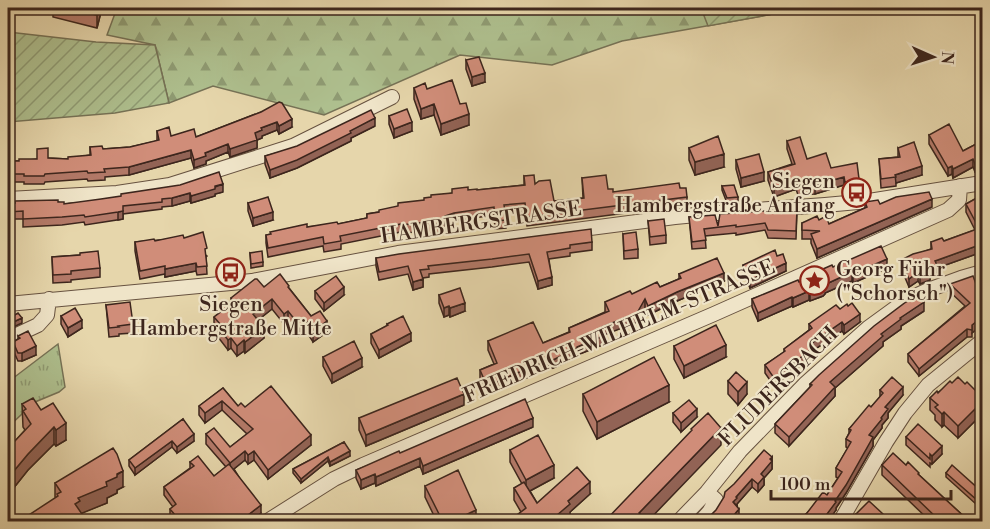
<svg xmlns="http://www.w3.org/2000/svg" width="990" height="529" font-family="'Libre Bodoni',serif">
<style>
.grass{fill:url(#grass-tufts);stroke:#767256;stroke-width:1.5}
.forest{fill:url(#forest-firs);stroke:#767256;stroke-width:1.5}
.garden{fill:url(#garden-furrows);stroke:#767256;stroke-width:1.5}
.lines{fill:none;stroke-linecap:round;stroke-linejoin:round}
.minor-casing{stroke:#675240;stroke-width:16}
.minor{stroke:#efe4c8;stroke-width:14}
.wall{fill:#b37968;stroke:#3d261d;stroke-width:1.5}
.shaded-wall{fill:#926355;stroke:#3d261d;stroke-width:1.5}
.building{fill:#d08d79;stroke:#3d261d;stroke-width:1.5}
.labels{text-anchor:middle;stroke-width:4.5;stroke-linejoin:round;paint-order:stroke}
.poi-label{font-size:21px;fill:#3d261d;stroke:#efe4c8;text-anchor:end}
.street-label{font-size:21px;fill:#3d261d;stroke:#efe4c8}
</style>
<defs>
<pattern id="grass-tufts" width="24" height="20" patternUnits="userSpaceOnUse" patternTransform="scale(1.5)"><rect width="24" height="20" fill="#aebf8e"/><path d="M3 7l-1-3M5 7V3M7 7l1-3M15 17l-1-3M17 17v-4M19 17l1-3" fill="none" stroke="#8f9b73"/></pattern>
<pattern id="forest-firs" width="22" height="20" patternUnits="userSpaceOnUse" patternTransform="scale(1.5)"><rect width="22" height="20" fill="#aebf8e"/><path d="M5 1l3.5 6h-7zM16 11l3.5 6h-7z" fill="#8f9b73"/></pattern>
<pattern id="garden-furrows" width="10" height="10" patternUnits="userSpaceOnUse" patternTransform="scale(1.5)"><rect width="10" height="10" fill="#aebf8e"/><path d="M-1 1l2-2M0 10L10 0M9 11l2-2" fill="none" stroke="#8f9b73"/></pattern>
</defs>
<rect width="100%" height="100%" fill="#e6d6ab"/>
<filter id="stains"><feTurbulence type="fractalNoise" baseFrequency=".00333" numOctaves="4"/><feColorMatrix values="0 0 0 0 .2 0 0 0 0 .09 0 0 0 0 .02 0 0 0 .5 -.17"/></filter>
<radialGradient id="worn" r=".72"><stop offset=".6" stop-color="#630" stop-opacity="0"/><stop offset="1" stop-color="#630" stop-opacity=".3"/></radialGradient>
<path class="grass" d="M 58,344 L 65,387 L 59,392 L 35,402 L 8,427 L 8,382 Z"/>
<path class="forest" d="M 117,8 L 807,8 L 622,41 L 552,65 L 460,55 L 324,115 L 213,86 L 169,103 L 155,45 L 107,35 Z"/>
<path class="garden" d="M 701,8 L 800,8 L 800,9 L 708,26 Z
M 8,32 L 96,42 L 155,45 L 169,103 L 115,113 L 8,122 Z"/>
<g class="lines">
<defs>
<path id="minor" d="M 8,199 L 117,193 L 170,185 L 293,146 L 392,97
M 8,304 L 252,281 L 398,253 L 675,217 L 728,212 L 825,205 L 869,201 L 982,183
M 8,339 L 38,325 L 47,315 L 49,299
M 266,522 L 334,479 L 363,465 L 714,314 L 948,210 L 959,200 L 960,186
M 678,522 L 707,492 L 740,451 L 805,384 L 868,328 L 901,304 L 913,297 L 928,290 L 961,278 L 982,272
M 700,522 L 709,512 L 716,500 L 707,492
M 840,522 L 886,442 L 905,413 L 928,385 L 982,341"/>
</defs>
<use href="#minor" class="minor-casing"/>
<use href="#minor" class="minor"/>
</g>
<path class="wall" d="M 53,8 L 102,8 L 97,28 L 53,17 Z
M 466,60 L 485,82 L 472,86 L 466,69 Z
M 414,88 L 427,89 L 460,104 L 469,125 L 441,135 L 434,115 L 421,119 L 414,99 Z
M 261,112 L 292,127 L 279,134 L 277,130 L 262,136 L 262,138 L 257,140 L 257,148 L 230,157 L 228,152 L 206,161 L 206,164 L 194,168 L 191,158 L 129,175 L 105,177 L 105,180 L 88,181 L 87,179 L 45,182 L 44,184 L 24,184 L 24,182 L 8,182 L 8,161 L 19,161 L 48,158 L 68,159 L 90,155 L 90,147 L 103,149 L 130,147 L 157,141 L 157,131 L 171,136 L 196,137 Z
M 389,116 L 412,131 L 394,138 L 389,124 Z
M 375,126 L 351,138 L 351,141 L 297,168 L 270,178 L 265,164 L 265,156 Z
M 929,135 L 963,151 L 978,143 L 975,172 L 973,167 L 953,178 L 952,174 L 948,176 L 929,144 Z
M 787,141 L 807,159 L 831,168 L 859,187 L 845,190 L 844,185 L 815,194 L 798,195 L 796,189 L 774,197 L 768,180 L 768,172 L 792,164 L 787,149 Z
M 689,148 L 724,167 L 695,175 L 689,160 Z
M 898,148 L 922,175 L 896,183 L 896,186 L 881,188 L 879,159 L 898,157 Z
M 736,160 L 764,181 L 741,187 L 736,169 Z
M 524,176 L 535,184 L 554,201 L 583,198 L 582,178 L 613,192 L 680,188 L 687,197 L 687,205 L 527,226 L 525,211 L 505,213 L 506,228 L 495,229 L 494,215 L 454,221 L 445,224 L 445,232 L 428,234 L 427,230 L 401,234 L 401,232 L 341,244 L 341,249 L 324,252 L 323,246 L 268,257 L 266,243 L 266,235 L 307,227 L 338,224 L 367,218 L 367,214 L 379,212 L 452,193 L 468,190 L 477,190 L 524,185 Z
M 722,186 L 738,197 L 738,202 L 727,203 L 722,190 Z
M 223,192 L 215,194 L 215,196 L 191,203 L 190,201 L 172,206 L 162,207 L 162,209 L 123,214 L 123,219 L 85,225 L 84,222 L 62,225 L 23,227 L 23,219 L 8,219 L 8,204 L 58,202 L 64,204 Z
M 982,195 L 982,252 L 937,268 L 937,273 L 930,275 L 930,280 L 920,284 L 918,281 L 909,287 L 901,268 L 901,260 L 931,249 L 931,242 L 944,241 L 975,230 L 966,212 L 966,204 Z
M 865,202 L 880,204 L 932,207 L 817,258 L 811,243 L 811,239 L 802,239 L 802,223 L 819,220 L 829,224 L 865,208 Z
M 248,203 L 273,220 L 253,226 L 248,211 Z
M 797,210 L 796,239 L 768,238 L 765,230 L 736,235 L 736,233 L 705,236 L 706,248 L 692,249 L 689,217 L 718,226 Z
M 648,221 L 666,235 L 666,243 L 650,245 Z
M 623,234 L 638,249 L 638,258 L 624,259 Z
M 184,238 L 207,256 L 206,257 L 207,274 L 197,275 L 196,271 L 165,277 L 165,274 L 140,279 L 135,251 L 135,242 Z
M 592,242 L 592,250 L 570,253 L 570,256 L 549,259 L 552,285 L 538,289 L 529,262 L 492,267 L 429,274 L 429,277 L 423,278 L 423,287 L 413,290 L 408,274 L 379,280 L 376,266 L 376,258 Z
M 250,253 L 263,262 L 263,266 L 251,268 Z
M 80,255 L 100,268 L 100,277 L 71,280 L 71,282 L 53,283 L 52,257 Z
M 777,256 L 786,271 L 750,288 L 743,273 L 743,265 Z
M 8,261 L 10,278 L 10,286 L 8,286 Z
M 833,267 L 887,268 L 853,283 L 852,281 L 825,293 L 825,294 L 823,296 L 810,301 L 809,300 L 793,307 L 792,306 L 758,321 L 752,307 L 752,299 L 799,282 L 823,272 L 823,269 Z
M 679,274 L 724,281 L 677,301 L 648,315 L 645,308 L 637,322 L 605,334 L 605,344 L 577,355 L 577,357 L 553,368 L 549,368 L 487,395 L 480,378 L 480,370 L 494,364 L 488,350 L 488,341 L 543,343 L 569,332 L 569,328 L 605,312 L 605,302 L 660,287 L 679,279 Z
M 950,284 L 982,300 L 982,299 L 982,324 L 972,333 L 972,337 L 967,337 L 919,376 L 908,362 L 908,354 L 965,306 L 950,292 Z
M 264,287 L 289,288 L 311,316 L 327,332 L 313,342 L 306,331 L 299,336 L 288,321 L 284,324 L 272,309 L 258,320 L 264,338 L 245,353 L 244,351 L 237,356 L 231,348 L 228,350 L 218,337 L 218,332 L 214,327 L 214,317 L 220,312 L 220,309 L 231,302 L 231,298 Z
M 315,291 L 344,295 L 324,311 L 315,299 Z
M 439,295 L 465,311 L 450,317 L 449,315 L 444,317 L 439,303 Z
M 106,305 L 133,324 L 133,333 L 119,334 L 119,336 L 109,337 Z
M 924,311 L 901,326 L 901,329 L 883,342 L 883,346 L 835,388 L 835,396 L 789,446 L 775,433 L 775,424 L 810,387 L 810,384 Z
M 61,316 L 82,328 L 68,337 L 61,324 Z
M 860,322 L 844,334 L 842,331 L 814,350 L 814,355 L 774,386 L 765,373 L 765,365 L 784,352 L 784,349 L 809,330 L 809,324 Z
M 387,324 L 411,341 L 379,358 L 371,343 L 371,334 L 387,326 Z
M 18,336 L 36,355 L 22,361 L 18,361 L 13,350 L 13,342 L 18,339 Z
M 674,346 L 726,357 L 684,378 L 674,359 Z
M 323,357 L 362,367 L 332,383 L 323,366 Z
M 728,381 L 747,394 L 738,405 L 728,394 Z
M 952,383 L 979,399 L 982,414 L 958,438 L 944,425 L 942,427 L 935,420 L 935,415 L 930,410 L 930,398 Z
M 223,388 L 238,406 L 245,407 L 311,445 L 268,479 L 254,460 L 248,464 L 245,460 L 234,469 L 261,513 L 250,522 L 174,522 L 170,517 L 170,509 L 173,507 L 164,495 L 164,487 L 190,468 L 190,462 L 214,476 L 226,467 L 206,444 L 206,434 L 230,447 L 247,434 L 222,410 L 205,423 L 199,415 L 199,406 Z
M 880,390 L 903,395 L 888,413 L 888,418 L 882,425 L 882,428 L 873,440 L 873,446 L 846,493 L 836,508 L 836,510 L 807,513 L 827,495 L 838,478 L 836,477 L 836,468 L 848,448 L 846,447 L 846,439 L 849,433 L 849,429 L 871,407 L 880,397 Z
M 583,394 L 669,402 L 597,439 L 583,411 Z
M 22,404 L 41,410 L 66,440 L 56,446 L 54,444 L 28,470 L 8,495 L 8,445 L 15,441 L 25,430 L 23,427 Z
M 464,405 L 366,446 L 359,430 L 359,418 Z
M 673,413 L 697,417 L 681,432 L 673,422 Z
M 183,419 L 194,441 L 177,453 L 172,447 L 135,475 L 129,466 L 129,460 Z
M 533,427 L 423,474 L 420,466 L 376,486 L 375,483 L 361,489 L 356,478 L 356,470 L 400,453 Z
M 906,437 L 942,454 L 932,464 L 930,463 L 930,467 L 906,445 Z
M 344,442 L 350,456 L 330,466 L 328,461 L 301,483 L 293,473 L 293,469 Z
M 510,450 L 554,478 L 530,491 L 537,503 L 590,494 L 570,512 L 570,516 L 563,522 L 508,522 L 521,512 L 514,500 L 514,488 L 522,484 L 510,462 Z
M 772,457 L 772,469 L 764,478 L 764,485 L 758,492 L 752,487 L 737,504 L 739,517 L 736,522 L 703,522 L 706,520 Z
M 882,465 L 919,475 L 970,522 L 931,522 L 882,475 Z
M 946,473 L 982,492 L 982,498 L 977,505 L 946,477 Z
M 55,483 L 123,487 L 117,490 L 117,493 L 107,498 L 107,503 L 81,513 L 82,522 L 55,497 Z
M 425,486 L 476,522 L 437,522 L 425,497 Z
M 856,514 L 888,522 L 856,522 Z"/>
<path class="shaded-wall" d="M 99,8 L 102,8 L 97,28 L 97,15 Z
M 485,73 L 485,82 L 472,86 L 472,77 Z
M 434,104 L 434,115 L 421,119 L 421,109 Z
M 469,114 L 469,125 L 441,135 L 441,124 Z
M 375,118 L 375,126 L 351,138 L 351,141 L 297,168 L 270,178 L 270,170 Z
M 292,119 L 292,127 L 279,134 L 279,126 Z
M 277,122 L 277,130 L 262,136 L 262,138 L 257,140 L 257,148 L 230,157 L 230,149 L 255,133 L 261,128 Z
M 412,122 L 412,131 L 394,138 L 394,129 Z
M 228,144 L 228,152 L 206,161 L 206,164 L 194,168 L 194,160 L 205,153 Z
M 191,150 L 191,158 L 129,175 L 129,167 Z
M 724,154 L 724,167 L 695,175 L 695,162 Z
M 973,159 L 973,167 L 953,178 L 953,169 Z
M 982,160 L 982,168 L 975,172 L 975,164 Z
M 922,166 L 922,175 L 896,183 L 895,175 Z
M 952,166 L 952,174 L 948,176 L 948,168 Z
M 764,172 L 764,181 L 741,187 L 741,178 Z
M 844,177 L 844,185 L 815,194 L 815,185 Z
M 859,179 L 859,187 L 845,190 L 845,182 Z
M 796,181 L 796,189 L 774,197 L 774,189 Z
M 223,184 L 223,192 L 215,194 L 215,196 L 191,203 L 191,196 Z
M 190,193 L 190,201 L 172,206 L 172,198 Z
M 932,199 L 932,207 L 817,258 L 817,249 Z
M 123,211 L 123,219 L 118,220 L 118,212 Z
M 273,212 L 273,220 L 253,226 L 253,218 Z
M 454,213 L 454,221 L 445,224 L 445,216 Z
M 982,244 L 982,252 L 937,268 L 937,273 L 930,275 L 930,280 L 920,284 L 920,275 L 935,261 Z
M 887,259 L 887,268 L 853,283 L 853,274 Z
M 196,263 L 196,271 L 165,277 L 165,269 Z
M 786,263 L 786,271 L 750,288 L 750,280 Z
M 852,272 L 852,281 L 825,293 L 825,294 L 823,296 L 810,301 L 810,293 L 824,285 Z
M 918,272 L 918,281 L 909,287 L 909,279 Z
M 724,273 L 724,281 L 677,301 L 648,315 L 648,306 L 677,292 Z
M 552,277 L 552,285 L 538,289 L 538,281 Z
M 423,279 L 423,287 L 413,290 L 413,282 Z
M 344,287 L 344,295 L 324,311 L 324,303 Z
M 809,291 L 809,300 L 793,307 L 793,298 Z
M 792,297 L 792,306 L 758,321 L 758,313 Z
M 272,299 L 272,309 L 253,324 L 253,314 Z
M 645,299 L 645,308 L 637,322 L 602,336 L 602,327 Z
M 924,302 L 924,311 L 901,326 L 901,329 L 883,342 L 883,346 L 835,388 L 835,396 L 789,446 L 789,437 L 830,382 L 881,334 L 900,318 Z
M 465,303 L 465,311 L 450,317 L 450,308 Z
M 449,306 L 449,315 L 444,317 L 444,308 Z
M 288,311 L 288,321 L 284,324 L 284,314 Z
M 860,314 L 860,322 L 844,334 L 844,325 Z
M 982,317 L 982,324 L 972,333 L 972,325 Z
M 22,318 L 22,323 L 9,329 L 9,324 Z
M 82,320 L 82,328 L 68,337 L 68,328 Z
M 306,320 L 306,331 L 299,336 L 299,325 Z
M 327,321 L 327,332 L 313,342 L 313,331 Z
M 842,322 L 842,331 L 814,350 L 814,355 L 774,386 L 774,378 L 812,343 Z
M 264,328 L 264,338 L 245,353 L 245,342 Z
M 967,329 L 967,337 L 919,376 L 919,369 Z
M 411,333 L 411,341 L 379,358 L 379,350 Z
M 605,335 L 605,344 L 577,355 L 577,357 L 553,368 L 553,360 L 577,347 Z
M 231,338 L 231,348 L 228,350 L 228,340 Z
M 244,340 L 244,351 L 237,356 L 237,346 Z
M 726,345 L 726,357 L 684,378 L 684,366 Z
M 36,346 L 36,355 L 22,361 L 22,353 Z
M 362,358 L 362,367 L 332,383 L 332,374 Z
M 549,359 L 549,368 L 487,395 L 487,386 Z
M 747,382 L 747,394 L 738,405 L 738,392 Z
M 669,385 L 669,402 L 597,439 L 597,422 Z
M 903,387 L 903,395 L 888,413 L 888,418 L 882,425 L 882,428 L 873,440 L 873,446 L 846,493 L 836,508 L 836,510 L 828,522 L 821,522 L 835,501 L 869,435 L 881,418 L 885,407 Z
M 464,394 L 464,405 L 366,446 L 366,435 Z
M 979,394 L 979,404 L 982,402 L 982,414 L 958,438 L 958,426 Z
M 222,401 L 222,410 L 205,423 L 205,413 Z
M 697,409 L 697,417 L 681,432 L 681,423 Z
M 944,412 L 944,425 L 942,427 L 942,414 Z
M 533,418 L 533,427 L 423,474 L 423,466 Z
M 66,423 L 66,440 L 56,446 L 56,430 Z
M 54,427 L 54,444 L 28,470 L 8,495 L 8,478 L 28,454 Z
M 721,428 L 721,445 L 647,522 L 633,522 L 639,513 Z
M 194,434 L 194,441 L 177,453 L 177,447 Z
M 311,435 L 311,445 L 268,479 L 268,470 Z
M 172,441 L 172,447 L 135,475 L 135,468 Z
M 942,446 L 942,454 L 932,464 L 932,456 Z
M 245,451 L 245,460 L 230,472 L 230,463 Z
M 254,451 L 254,460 L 248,464 L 248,455 Z
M 350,451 L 350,456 L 330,466 L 330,462 Z
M 328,457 L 328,461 L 301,483 L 301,479 Z
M 772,457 L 772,469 L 764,478 L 764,485 L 758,492 L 758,484 L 761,474 Z
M 420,458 L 420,466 L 376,486 L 376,477 Z
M 554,465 L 554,478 L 526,493 L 526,480 Z
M 123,471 L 123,487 L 117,490 L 117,493 L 107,498 L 107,503 L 80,514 L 82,514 L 82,522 L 71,522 L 75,504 L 78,498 Z
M 375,474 L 375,483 L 361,489 L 361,480 Z
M 752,479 L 752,487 L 737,504 L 737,506 L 733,502 L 736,497 Z
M 590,482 L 590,494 L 570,512 L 570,516 L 563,522 L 549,522 L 568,501 Z
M 982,494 L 982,498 L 977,505 L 977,500 Z
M 261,505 L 261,513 L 250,522 L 239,522 Z
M 739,509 L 739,517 L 736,522 L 728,522 Z
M 476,510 L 476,522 L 451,522 Z"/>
<path class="building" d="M 66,8 L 99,8 L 97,15 Z
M 479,57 L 485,73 L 472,77 L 466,60 Z
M 452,80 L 460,104 L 466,103 L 469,114 L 441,124 L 434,104 L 421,109 L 414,88 L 425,83 L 427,89 Z
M 279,102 L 282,103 L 292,119 L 279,126 L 277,122 L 261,128 L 262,130 L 255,133 L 257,140 L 230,149 L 228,144 L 205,153 L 206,156 L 194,160 L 191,150 L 129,167 L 104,169 L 105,172 L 88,173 L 87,171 L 45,174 L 44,176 L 24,176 L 24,174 L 8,174 L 8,161 L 19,161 L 19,159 L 37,159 L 37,149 L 48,148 L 48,158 L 68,159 L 68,157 L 91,155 L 90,147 L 102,146 L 103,149 L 130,147 L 159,140 L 157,131 L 169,127 L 171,136 L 194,129 L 196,137 L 261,112 Z
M 407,109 L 412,122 L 394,129 L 389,116 Z
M 371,110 L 375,118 L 350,131 L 351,133 L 297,160 L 270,170 L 265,156 L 297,146 Z
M 949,124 L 963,151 L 978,143 L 979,146 L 982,144 L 982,160 L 975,164 L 973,159 L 953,169 L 952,166 L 948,168 L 929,135 Z
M 718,136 L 724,154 L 695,162 L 689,148 Z
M 800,137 L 807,159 L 826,153 L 831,168 L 857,163 L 859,179 L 845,182 L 844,177 L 815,185 L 798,187 L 796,181 L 774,189 L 768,172 L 795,164 L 787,141 Z
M 914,142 L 922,166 L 895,175 L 896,177 L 881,179 L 879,159 L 900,157 L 898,148 Z
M 759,154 L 764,172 L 741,178 L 736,160 Z
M 219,172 L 223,184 L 215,186 L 215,189 L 191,196 L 190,193 L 172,198 L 162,199 L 162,202 L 123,206 L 123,211 L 118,212 L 85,217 L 84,215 L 62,217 L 23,219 L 23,211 L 8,212 L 8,204 L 15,203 L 15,201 L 58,200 L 58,202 L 64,202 L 64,204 L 101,199 L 121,196 L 121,194 L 180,185 Z
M 534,175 L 535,184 L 539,181 L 550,180 L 554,201 L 584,198 L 582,178 L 606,175 L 608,189 L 613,189 L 613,192 L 679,183 L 680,188 L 686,188 L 687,197 L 527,217 L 525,203 L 504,205 L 506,220 L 495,221 L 494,207 L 454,213 L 445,216 L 445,223 L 428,225 L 427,222 L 401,225 L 401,224 L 340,236 L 341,241 L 324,244 L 323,237 L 268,248 L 266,235 L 271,234 L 270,232 L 307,224 L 307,227 L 337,222 L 338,224 L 367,218 L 367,214 L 379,212 L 379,210 L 398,206 L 398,203 L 424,200 L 424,198 L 431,197 L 431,195 L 452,193 L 452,189 L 468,187 L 468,190 L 477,189 L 477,190 L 525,185 L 524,176 Z
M 734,185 L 738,197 L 727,198 L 722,186 Z
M 929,192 L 932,199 L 817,249 L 811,234 L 820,231 L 802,230 L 802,223 L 817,216 L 819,220 L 826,216 L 829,224 L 867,207 L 865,202 L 878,200 L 880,204 L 896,197 Z
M 982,195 L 982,231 L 981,232 L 966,204 Z
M 268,197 L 273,212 L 253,218 L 248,203 Z
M 779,210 L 797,210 L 796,231 L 768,230 L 765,223 L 736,227 L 736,225 L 704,229 L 706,240 L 692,242 L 689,217 L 715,215 L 718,226 L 720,214 Z
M 664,219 L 666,235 L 650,237 L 648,221 Z
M 591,229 L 592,242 L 570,245 L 570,248 L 547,252 L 552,277 L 538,281 L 529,254 L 492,259 L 428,266 L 429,269 L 420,270 L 423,279 L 413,282 L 408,266 L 379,272 L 376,258 L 399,254 Z
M 977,229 L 982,240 L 982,244 L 935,261 L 937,265 L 929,268 L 930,271 L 920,275 L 918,272 L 909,279 L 901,260 L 913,254 L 932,249 L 931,242 L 942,238 L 944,241 Z
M 203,232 L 207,248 L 205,249 L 207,266 L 197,267 L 196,263 L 165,269 L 165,266 L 140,271 L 135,242 L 154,239 L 155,241 L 183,235 L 184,238 Z
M 636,232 L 638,249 L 624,251 L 623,234 Z
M 881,246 L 887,259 L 853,274 L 852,272 L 824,285 L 825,286 L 823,287 L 810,293 L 809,291 L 793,298 L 792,297 L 758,313 L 752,299 L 798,280 L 799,282 L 824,272 L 823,269 L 832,265 L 833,267 Z
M 775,250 L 777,256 L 783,254 L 786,263 L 750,280 L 743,265 Z
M 98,251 L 100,268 L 71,271 L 71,274 L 53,275 L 52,257 L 80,255 L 80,253 Z
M 262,251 L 263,262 L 251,264 L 250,253 Z
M 717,258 L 724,273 L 677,292 L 648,306 L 645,299 L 637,313 L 602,327 L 605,335 L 577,347 L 577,348 L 553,360 L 549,359 L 487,386 L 480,370 L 497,363 L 488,341 L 533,322 L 543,343 L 570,332 L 569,328 L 609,311 L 605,302 L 630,291 L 632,294 L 657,282 L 660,287 L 681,278 L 679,274 Z
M 8,261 L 10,278 L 8,278 Z
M 280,274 L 289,286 L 288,287 L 311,316 L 320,311 L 327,321 L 313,331 L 306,320 L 299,325 L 288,311 L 284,314 L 272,299 L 253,314 L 264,328 L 245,342 L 244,340 L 237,346 L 231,338 L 228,340 L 218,327 L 221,325 L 214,317 L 222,311 L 220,309 L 232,300 L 231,298 L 255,279 L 257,279 L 264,287 Z
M 336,276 L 344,287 L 324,303 L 315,291 Z
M 973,276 L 982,300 L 982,299 L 982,317 L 972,325 L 972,330 L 967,329 L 919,369 L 908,354 L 970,303 L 950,284 Z
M 460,288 L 465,303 L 450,308 L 449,306 L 444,308 L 439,295 Z
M 919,295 L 924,302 L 900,318 L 901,319 L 881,334 L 883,336 L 830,382 L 835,387 L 789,437 L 775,424 L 812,385 L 810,384 L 819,375 L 874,326 L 906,302 Z
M 130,302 L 133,324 L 118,326 L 119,327 L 109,328 L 106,305 Z
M 852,303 L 860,314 L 844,325 L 842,322 L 812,343 L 814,347 L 774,378 L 765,365 L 785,351 L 784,349 L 812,328 L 809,324 L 836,305 L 840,309 L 847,304 L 848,306 Z
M 75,308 L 82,320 L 68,328 L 61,316 Z
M 18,313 L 22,318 L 9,324 L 8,319 Z
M 403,316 L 411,333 L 379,350 L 371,334 L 388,325 L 387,324 Z
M 716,325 L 726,345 L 684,366 L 674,346 Z
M 28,331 L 36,346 L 22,353 L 18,353 L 13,342 L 20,338 L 18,336 Z
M 354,341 L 362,358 L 332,374 L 323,357 Z
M 654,357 L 669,385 L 597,422 L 583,394 Z
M 736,372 L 747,382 L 738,392 L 728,381 Z
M 892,377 L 903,387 L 885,407 L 888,409 L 881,418 L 882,419 L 869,435 L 873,437 L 846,485 L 835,501 L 836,502 L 821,522 L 795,522 L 807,513 L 823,492 L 827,495 L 842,472 L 836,468 L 851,442 L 846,439 L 851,430 L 849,429 L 869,405 L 871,407 L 883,393 L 880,390 Z
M 958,377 L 965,384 L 967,382 L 979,394 L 976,397 L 982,402 L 958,426 L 944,412 L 942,414 L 935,407 L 938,405 L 930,398 L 937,391 L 938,393 L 950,381 L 952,383 Z
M 457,378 L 464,394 L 366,435 L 359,418 Z
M 271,386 L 311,435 L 268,470 L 254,451 L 248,455 L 245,451 L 230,463 L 206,434 L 214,428 L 230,447 L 253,429 L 222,401 L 205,413 L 199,406 L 223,388 L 238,406 L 241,403 L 245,407 Z
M 33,398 L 41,410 L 53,403 L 66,423 L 56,430 L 54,427 L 28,454 L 8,478 L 8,445 L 13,439 L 15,441 L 31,424 L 23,411 L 26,409 L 22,404 Z
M 525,399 L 533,418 L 423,466 L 420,458 L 376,477 L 375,474 L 361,480 L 356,470 L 399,451 L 400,453 Z
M 689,400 L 697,409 L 681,423 L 673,413 Z
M 708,413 L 721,428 L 639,513 L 640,514 L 633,522 L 604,522 L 692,430 L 691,429 Z
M 183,419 L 194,434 L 177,447 L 172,441 L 135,468 L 129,460 Z
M 918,424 L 942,446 L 932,456 L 930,454 L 930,459 L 906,437 Z
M 538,435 L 554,465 L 526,480 L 510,450 Z
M 344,442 L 350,451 L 330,462 L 328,457 L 301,479 L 293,469 Z
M 113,448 L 117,454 L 123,471 L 117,474 L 117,477 L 106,482 L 107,486 L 78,498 L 80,501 L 75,504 L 82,514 L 71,522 L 18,522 L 58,496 L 57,494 L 61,492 L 55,483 Z
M 764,450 L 772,457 L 770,459 L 772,461 L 761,474 L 764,477 L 758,484 L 752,479 L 736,497 L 737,498 L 733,502 L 739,509 L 728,522 L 703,522 L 706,520 L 716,510 L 724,497 L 725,492 L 734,484 Z
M 893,453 L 906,465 L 908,462 L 919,473 L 918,474 L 970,522 L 941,522 L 882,465 Z
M 198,456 L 214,476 L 229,464 L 261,505 L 239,522 L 224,522 L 221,518 L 216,522 L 181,522 L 170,509 L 176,504 L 164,487 L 194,466 L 190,462 Z
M 952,465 L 982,492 L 977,500 L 946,473 Z
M 577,467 L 590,482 L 568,501 L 570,504 L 549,522 L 547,520 L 544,522 L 508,522 L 526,508 L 514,488 L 524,482 L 537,503 Z
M 458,470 L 476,510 L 451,522 L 443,522 L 425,486 Z
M 869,501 L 883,514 L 888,520 L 888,522 L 863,522 L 856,514 Z"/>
<defs>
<symbol id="bus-ring" viewBox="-11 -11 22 22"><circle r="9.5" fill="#efe4c8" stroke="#8f2418" stroke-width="1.5"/><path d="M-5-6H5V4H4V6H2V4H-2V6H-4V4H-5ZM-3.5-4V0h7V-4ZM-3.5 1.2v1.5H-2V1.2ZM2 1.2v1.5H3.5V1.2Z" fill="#8f2418"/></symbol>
<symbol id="sight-ring" viewBox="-11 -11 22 22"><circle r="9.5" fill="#efe4c8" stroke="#8f2418" stroke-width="1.5"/><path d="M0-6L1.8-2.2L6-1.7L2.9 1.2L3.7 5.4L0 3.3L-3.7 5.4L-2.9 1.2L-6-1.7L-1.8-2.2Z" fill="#8f2418"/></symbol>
</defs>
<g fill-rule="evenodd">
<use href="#bus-ring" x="840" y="176" width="33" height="33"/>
<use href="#bus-ring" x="214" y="256" width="33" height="33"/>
<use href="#sight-ring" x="798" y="264" width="33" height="33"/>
</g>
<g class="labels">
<g class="poi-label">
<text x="835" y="188">Siegen<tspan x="835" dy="24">Hambergstraße Anfang</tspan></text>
<text x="836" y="276" text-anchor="start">Georg Führ<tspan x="836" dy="24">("Schorsch")</tspan></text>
<text x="231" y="311" text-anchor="middle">Siegen<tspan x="231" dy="24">Hambergstraße Mitte</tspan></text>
</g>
<g class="street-label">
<text transform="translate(481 222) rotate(-8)" y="7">HAMBERGSTRASSE</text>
<text transform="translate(619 331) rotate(-23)" y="7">FRIEDRICH-WILHELM-STRASSE</text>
<text transform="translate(778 386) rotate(-45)" y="7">FLUDERSBACH</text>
</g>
</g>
<rect width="990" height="529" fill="none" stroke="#e6d6ab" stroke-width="30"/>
<rect x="9" y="9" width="972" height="511" fill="none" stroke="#3d261d" stroke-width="3"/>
<rect x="15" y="15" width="960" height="499" fill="none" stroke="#3d261d" stroke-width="1.5"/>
<g transform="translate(933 57) rotate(93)" stroke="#efe4c8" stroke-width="4.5" paint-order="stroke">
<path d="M0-4.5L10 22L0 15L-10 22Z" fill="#3d261d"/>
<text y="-9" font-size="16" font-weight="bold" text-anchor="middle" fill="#3d261d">N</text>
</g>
<path d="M771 490v9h180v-9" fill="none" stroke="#3d261d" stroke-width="3"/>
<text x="780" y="490" font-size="18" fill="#3d261d" stroke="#efe4c8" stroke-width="4.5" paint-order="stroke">100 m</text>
<rect width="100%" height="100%" filter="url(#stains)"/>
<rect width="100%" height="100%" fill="url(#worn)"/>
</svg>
